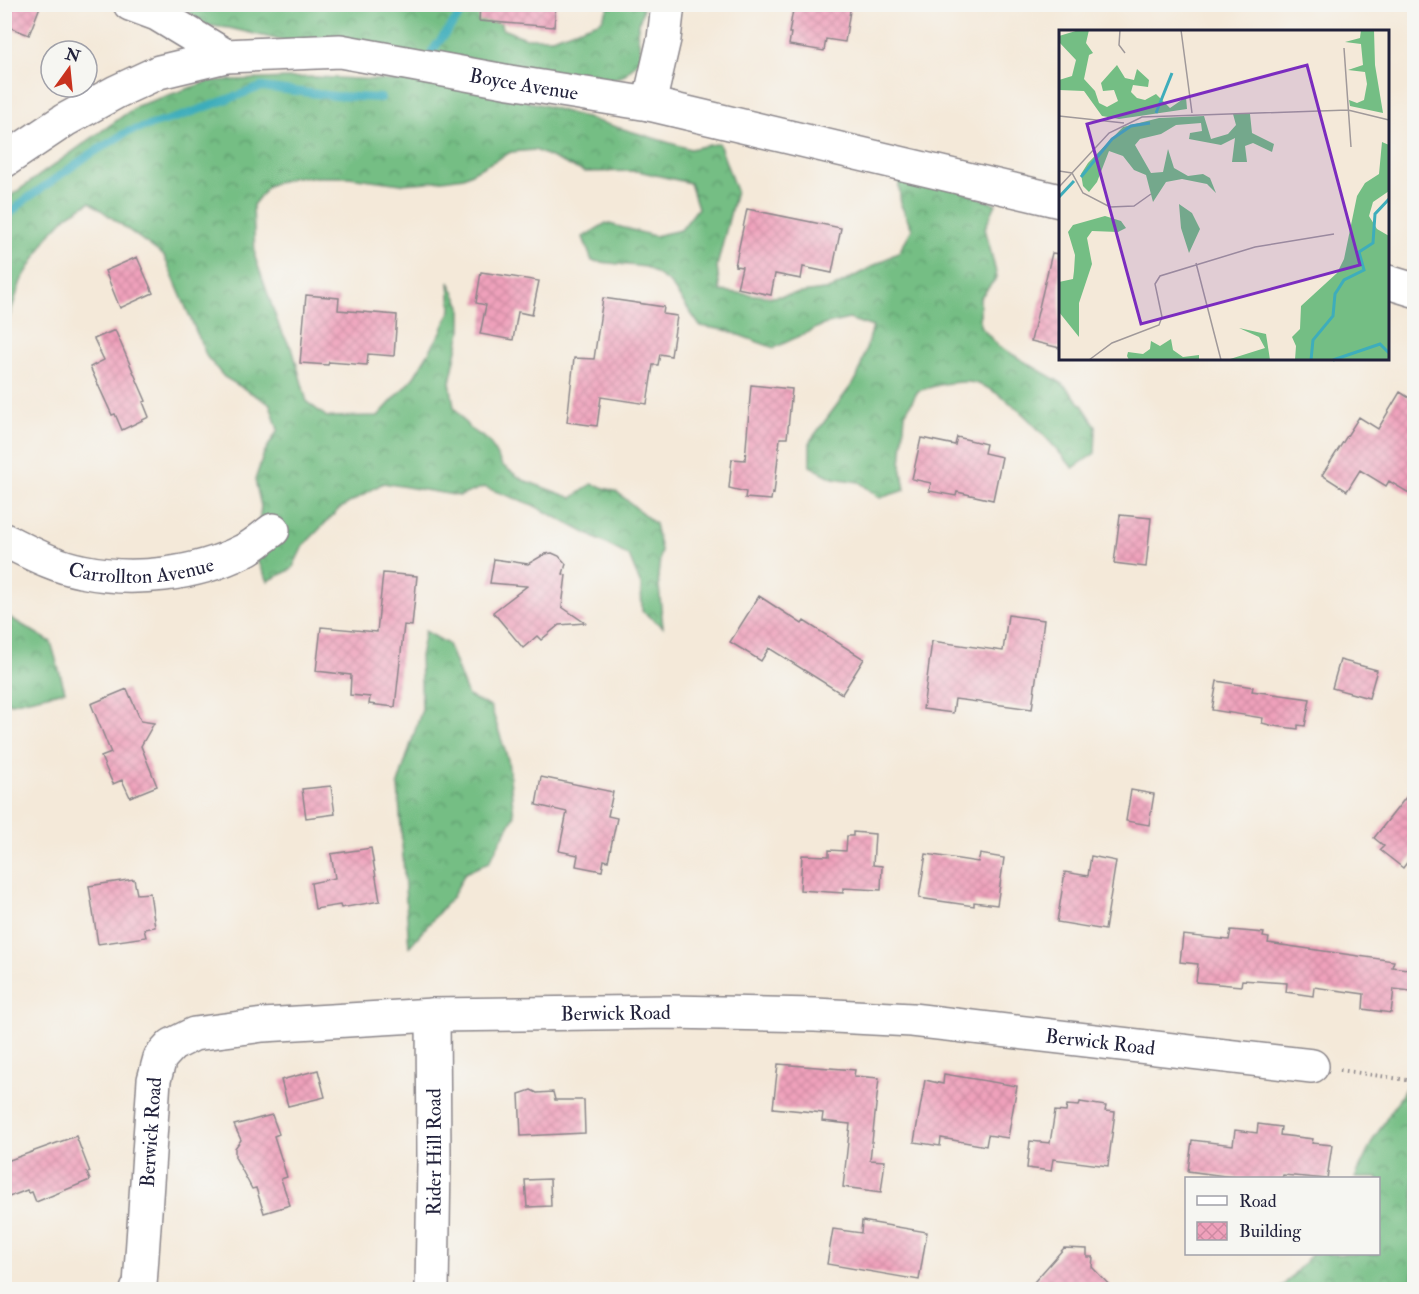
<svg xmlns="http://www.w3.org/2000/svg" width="1419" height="1294" font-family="'IM FELL Double Pica',serif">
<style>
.forest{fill:url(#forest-crowns);stroke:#4b7060;stroke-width:1.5}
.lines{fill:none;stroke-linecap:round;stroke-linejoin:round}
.stream{stroke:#3eadbb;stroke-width:8}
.building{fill:url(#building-cross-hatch)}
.minor-casing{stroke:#8b868a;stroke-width:36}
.path{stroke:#8b868a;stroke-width:4;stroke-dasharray:1.5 4.5;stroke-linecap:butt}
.minor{stroke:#fff;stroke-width:33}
.labels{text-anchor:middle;stroke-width:4.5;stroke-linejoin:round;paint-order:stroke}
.street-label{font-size:20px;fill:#22223b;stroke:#f6f6f2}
.inset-river{fill:none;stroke:#3eadbb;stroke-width:3}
.inset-road{fill:none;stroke:#a0999a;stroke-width:1.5}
.view{fill:#7b2cbf;fill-opacity:0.15;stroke:#7b2cbf;stroke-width:3}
.inset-edge{fill:none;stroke:#22223b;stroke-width:3}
</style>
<defs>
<pattern id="forest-crowns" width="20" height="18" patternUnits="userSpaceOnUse" patternTransform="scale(1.5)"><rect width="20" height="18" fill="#74be84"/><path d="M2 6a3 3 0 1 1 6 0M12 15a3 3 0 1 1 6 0" fill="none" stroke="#5f9a6d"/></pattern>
<pattern id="building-cross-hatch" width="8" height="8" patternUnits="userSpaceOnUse" patternTransform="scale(1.5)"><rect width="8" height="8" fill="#efa1bb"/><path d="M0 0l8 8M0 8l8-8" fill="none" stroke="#cd8aa2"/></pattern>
</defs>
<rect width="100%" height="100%" fill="#f6f6f2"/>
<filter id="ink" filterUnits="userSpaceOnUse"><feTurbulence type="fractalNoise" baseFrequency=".0167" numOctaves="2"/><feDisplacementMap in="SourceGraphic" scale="12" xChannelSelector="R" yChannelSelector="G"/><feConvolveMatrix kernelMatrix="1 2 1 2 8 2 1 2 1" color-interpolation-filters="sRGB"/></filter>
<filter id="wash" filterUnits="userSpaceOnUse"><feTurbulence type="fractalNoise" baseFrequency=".008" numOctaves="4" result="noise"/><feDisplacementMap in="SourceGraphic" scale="24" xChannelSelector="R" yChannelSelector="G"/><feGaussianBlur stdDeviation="1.35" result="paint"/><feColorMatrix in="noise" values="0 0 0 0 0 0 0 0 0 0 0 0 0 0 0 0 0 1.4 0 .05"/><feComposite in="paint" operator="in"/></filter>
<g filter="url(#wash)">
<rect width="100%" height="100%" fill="#f4e9d9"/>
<path class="forest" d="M 176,5 L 496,5 L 502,29 L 526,38 L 552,38 L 601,21 L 610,5 L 642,5 L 643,8 L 637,32 L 642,58 L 623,76 L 600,84 L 297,44 L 229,28 L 203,25 L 185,8 Z
M 315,77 L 443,83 L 543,105 L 690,149 L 719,143 L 736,191 L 717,266 L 720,291 L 773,297 L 831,289 L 899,252 L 912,229 L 901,205 L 898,177 L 949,186 L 996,204 L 985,228 L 997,277 L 980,298 L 980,326 L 998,346 L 1063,384 L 1082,405 L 1096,426 L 1095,453 L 1073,468 C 1050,442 1004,385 968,382 C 950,381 935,386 918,391 L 905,414 L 901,465 L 905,490 L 880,498 L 859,482 L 833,478 L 810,466 L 810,441 L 857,378 L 873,327 L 849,319 L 823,325 L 774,348 L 725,330 L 700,326 L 670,283 L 646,267 L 592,261 L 583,237 L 606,223 L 654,236 L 681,230 L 698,208 L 690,183 L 638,171 L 584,172 L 535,150 L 511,152 L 464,177 L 428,182 L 401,184 L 349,177 L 294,177 L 269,185 L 253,205 L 255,257 L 280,329 L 293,351 L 307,402 L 327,417 L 378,416 L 414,377 L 440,334 L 451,310 L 449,282 L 461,306 L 461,331 L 450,382 L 454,407 L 469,428 L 489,441 L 502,465 L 523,480 L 572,498 L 592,484 L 617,492 L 655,524 L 661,550 L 658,576 L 663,627 L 642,611 L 641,585 L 629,556 L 533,505 L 484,487 L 460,496 L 383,483 L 339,509 L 303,546 L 292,569 L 268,581 L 255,557 L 261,506 L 255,480 L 264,453 L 278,430 L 270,404 L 224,377 L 207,357 L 164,256 L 90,202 L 68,215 L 49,235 L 21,281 L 5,330 L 5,200 L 137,106 L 210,81 Z
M 4,614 L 51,642 L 65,691 L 11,703 L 5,701 Z
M 425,631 L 448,644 L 468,696 L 491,707 L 508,760 L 514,816 L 489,862 L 465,873 L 453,896 L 409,947 L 398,784 L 422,709 L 420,656 Z
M 1414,1075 L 1414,1289 L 1280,1289 L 1312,1254 L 1378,1254 L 1378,1178 L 1355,1178 L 1373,1140 Z"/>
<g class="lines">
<path class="stream" d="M 432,51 L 468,4
M 4,219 L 25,200 L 86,157 L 127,132 L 182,116 L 261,87 L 335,96 L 381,98"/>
</g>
<g id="blocks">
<path class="building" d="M 4,4 L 41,4 L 29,35 L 4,25 Z
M 480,4 L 556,4 L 554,27 L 479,21 Z
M 794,4 L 851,4 L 845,42 L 826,39 L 824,51 L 789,45 L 791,33 L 789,33 Z
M 747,209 L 841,228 L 832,273 L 803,267 L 801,279 L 775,274 L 771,295 L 737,288 L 742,267 L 735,266 Z
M 1052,253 L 1060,254 L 1060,348 L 1031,341 Z
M 137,257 L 153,293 L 120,308 L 105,271 Z
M 481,272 L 539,281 L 532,315 L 518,312 L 513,340 L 480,334 L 486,305 L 476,303 Z
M 306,295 L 339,298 L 338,310 L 397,315 L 394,356 L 368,354 L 367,365 L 329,362 L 328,365 L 300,363 Z
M 603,298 L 664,307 L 663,314 L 677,316 L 671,356 L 660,354 L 658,365 L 653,365 L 647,404 L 601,397 L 597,426 L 567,422 L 574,358 L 594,359 Z
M 115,330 L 146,401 L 143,402 L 149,417 L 122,430 L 115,414 L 112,415 L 90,367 L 104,360 L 94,339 Z
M 751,385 L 792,389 L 787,438 L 780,438 L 774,494 L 772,493 L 771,500 L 745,498 L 746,492 L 729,488 L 732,459 L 745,460 Z
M 1400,392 L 1414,401 L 1414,496 L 1389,481 L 1386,486 L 1360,470 L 1347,491 L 1322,475 L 1359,417 L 1378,429 Z
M 957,437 L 986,444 L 984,453 L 1002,457 L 993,500 L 957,492 L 956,496 L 929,491 L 931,483 L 912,479 L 921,438 L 955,445 Z
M 1120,515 L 1151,518 L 1146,567 L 1114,563 Z
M 552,553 L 559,556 L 566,564 L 563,574 L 566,575 L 562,607 L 585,623 L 559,625 L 541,640 L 537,636 L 523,648 L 493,612 L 527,586 L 490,583 L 494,559 L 528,564 L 545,554 Z
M 383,573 L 417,576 L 412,626 L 404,625 L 395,707 L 369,704 L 370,697 L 350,695 L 351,675 L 316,671 L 321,627 L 377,632 Z
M 759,596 L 802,624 L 804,621 L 864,659 L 842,694 L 769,648 L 761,661 L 730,642 Z
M 1008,615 L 1044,620 L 1032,709 L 955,699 L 953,713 L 923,709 L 932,641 L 1003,651 Z
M 1340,660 L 1377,670 L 1369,698 L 1332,688 Z
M 1217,681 L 1253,687 L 1252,691 L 1310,699 L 1305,726 L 1298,725 L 1298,729 L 1274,726 L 1262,723 L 1263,718 L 1212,710 Z
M 127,689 L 141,721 L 154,723 L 141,746 L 157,786 L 130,797 L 122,780 L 113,784 L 101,757 L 111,753 L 91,704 Z
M 541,777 L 613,792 L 608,816 L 617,818 L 608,861 L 604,860 L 602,871 L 576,866 L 578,855 L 559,851 L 567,812 L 536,805 Z
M 331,786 L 335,814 L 306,818 L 302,789 Z
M 1414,787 L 1414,853 L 1403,868 L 1380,850 L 1384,846 L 1374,838 Z
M 1131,790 L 1154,794 L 1149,825 L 1126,821 Z
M 853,832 L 875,834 L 873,865 L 882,866 L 881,890 L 843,888 L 843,893 L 800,890 L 802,855 L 829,856 L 829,850 L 846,851 L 847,836 L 853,836 Z
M 371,848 L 380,901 L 341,908 L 340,905 L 315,909 L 311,883 L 335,878 L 331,854 Z
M 926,854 L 978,862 L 980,854 L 1004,858 L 997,905 L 974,902 L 974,906 L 919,898 Z
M 1091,856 L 1116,861 L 1105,930 L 1057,922 L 1065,872 L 1088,876 Z
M 134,879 L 137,894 L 150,893 L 155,927 L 144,929 L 146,937 L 98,944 L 89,886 Z
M 1231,930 L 1264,933 L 1263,937 L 1269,938 L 1268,943 L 1394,961 L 1392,967 L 1414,970 L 1411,991 L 1394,989 L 1391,1013 L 1363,1009 L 1364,994 L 1314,987 L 1313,996 L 1286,992 L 1287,983 L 1242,980 L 1241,986 L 1196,982 L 1198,964 L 1180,962 L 1183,935 L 1229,940 Z
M 778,1064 L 855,1070 L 854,1076 L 879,1078 L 870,1160 L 885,1161 L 881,1192 L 843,1187 L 850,1124 L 822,1121 L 823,1113 L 773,1108 Z
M 318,1070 L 325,1097 L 288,1106 L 281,1080 Z
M 944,1074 L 1017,1086 L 1008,1138 L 988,1135 L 986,1146 L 941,1138 L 940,1146 L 914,1142 L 925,1080 L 943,1084 Z
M 531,1090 L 537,1093 L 553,1092 L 555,1100 L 584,1100 L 585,1133 L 521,1136 L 519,1094 Z
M 1080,1102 L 1106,1106 L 1105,1111 L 1115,1112 L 1108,1166 L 1053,1159 L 1051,1171 L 1027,1168 L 1030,1141 L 1050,1143 L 1055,1111 L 1066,1112 L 1067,1105 L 1079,1106 Z
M 272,1115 L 279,1134 L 274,1136 L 287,1177 L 281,1179 L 290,1205 L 264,1213 L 256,1188 L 252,1189 L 235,1157 L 235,1148 L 241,1140 L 234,1125 Z
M 1258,1124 L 1281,1127 L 1280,1135 L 1313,1139 L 1312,1143 L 1332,1145 L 1327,1179 L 1283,1175 L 1282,1179 L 1247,1179 L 1188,1171 L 1192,1140 L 1233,1145 L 1235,1130 L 1257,1133 Z
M 76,1136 L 90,1172 L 87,1173 L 90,1180 L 36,1202 L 32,1192 L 29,1193 L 27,1190 L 4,1199 L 4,1162 Z
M 550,1179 L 551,1206 L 527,1207 L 525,1180 Z
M 862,1221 L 927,1232 L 919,1280 L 827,1264 L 833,1229 L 861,1233 Z
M 1064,1248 L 1087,1249 L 1087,1257 L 1093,1257 L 1092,1267 L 1114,1290 L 1027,1290 Z"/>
</g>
</g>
<g filter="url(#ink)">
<use href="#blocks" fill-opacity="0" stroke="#8b868a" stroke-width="1.5"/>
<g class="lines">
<defs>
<g id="minor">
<path d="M 130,4 L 157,14 L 226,56"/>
<path d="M 649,104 L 664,39 L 668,4"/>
<path id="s1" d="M 4,161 L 65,120 L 116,92 L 159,72 L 226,56 L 340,51 L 510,82 L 649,104 L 1060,201"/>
<path d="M 1388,282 L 1414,290"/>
<path id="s2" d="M 4,540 C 29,552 54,566 81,571 C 133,582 196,575 243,551 C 254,546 263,537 273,530"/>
<path id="s3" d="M 137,1290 L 140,1285 L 154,1080 L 160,1058 L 172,1045 L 194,1034 L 263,1025 L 433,1015 L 670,1012 L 815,1015 L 912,1020 L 1312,1066"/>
<path id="s4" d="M 432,1290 L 434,1162 L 433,1015"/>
</g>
</defs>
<use href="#minor" class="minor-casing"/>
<path class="path" d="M 1340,1070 L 1414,1081"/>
<use href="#minor" class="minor"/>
</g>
</g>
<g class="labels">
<g class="street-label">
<text dy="7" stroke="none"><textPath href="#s1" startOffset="549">Boyce Avenue</textPath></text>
<text dy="7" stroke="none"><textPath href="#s2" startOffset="144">Carrollton Avenue</textPath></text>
<text dy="7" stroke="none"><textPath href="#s3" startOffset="699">Berwick Road</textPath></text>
<text dy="7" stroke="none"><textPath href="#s3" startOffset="1185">Berwick Road</textPath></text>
<text dy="7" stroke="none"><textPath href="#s3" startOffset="159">Berwick Road</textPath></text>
<text dy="7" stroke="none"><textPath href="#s4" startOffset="138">Rider Hill Road</textPath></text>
</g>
</g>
<g transform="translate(1059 30)">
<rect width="330" height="330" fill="#f4e9d9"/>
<path d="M 20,0 L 30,0 L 27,13 L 34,23 L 30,25 L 25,49 L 36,61 L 40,73 L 48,77 L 59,71 L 55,60 L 44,61 L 42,53 L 58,35 L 66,48 L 75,50 L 78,39 L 90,50 L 89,57 L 74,55 L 72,62 L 78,68 L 86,70 L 97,64 L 111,78 L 127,67 L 128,79 L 60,89 L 43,86 L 25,61 L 0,60 L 0,50 L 13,46 L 17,30 L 0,12 L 0,6 ZM 302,0 L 315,0 L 316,35 L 324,83 L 291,76 L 290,70 L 298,73 L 305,70 L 308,54 L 306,42 L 289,40 L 304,35 L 302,14 L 286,12 L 301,8 ZM 174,84 L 191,84 L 193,103 L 215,114 L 213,122 L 194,113 L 186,116 L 188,132 L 173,132 L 176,108 L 162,115 L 130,109 L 131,103 L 143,101 L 142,93 L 117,95 L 102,104 L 81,109 L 76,115 L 92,143 L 104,142 L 109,119 L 115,138 L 129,146 L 144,144 L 151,148 L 157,163 L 148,154 L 123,149 L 107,152 L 94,172 L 87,145 L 75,140 L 64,126 L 50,121 L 38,152 L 30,162 L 24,156 L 22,144 L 29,133 L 64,97 L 100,88 L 145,86 L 152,109 L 169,104 L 177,95 ZM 323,112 L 330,115 L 330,161 L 314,172 L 310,186 L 318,199 L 330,206 L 330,330 L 236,330 L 237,316 L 233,307 L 241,299 L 242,276 L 278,243 L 285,229 L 298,166 L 306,153 L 320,144 ZM 120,174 L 133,183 L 141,199 L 130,223 L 122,198 ZM 46,186 L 62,191 L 67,198 L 59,202 L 33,201 L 28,208 L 33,234 L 20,273 L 20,307 L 0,282 L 0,252 L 14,249 L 15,241 L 16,225 L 9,202 L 14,195 ZM 180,298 L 207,304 L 211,330 L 168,330 L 206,318 L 200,307 ZM 112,309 L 114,320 L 124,327 L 140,325 L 140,329 L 70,330 L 68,326 L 69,322 L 84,324 L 91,319 L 92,311 L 101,316 Z" fill="#74be84"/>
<path class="inset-river" d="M 97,83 L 113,43M 22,147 L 53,109 L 72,96 L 91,93M 0,167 L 15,151M 252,330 L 254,310 L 274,286 L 276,264 L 285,250 L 305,240 L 300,222 L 314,213 L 316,184 L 330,169M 274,330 L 321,314 L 330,323"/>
<path class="inset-road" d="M 61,0 L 60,15 L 66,23M 122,0 L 133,83M 285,18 L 292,117M 0,86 L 65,93M 0,141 L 13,143 L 24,163 L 51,177 L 75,176 L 92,164M 0,157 L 50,103 L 83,87 L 289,80 L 330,90M 137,233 L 162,330M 30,330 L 53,313 L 100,295 L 103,287 L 96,254 L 101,246 L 196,217 L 275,204"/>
<path class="view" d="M 248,35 L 301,235 L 82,294 L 28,94 Z"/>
<rect width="330" height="330" class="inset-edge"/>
</g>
<rect width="1419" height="1294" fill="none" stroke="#f6f6f2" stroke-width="24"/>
<rect x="1185" y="1177" width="195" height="78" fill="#f6f6f2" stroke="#a1a1a9" stroke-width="1.5"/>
<rect x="1197" y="1196" width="30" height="9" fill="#ffffff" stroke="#a1a1a9" stroke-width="1.5"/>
<text x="1239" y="1207" font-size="18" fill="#22223b">Road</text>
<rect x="1197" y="1222" width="30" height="18" fill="url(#building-cross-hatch)" stroke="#a1a1a9" stroke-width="1.5"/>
<text x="1239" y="1237" font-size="18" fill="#22223b">Building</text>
<g transform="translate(69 69) rotate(15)"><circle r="28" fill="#f6f6f2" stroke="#a1a1a9" stroke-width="1.5"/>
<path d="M0-4.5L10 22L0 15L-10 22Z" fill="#c8321e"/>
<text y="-9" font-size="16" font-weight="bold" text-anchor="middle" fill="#22223b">N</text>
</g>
</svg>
